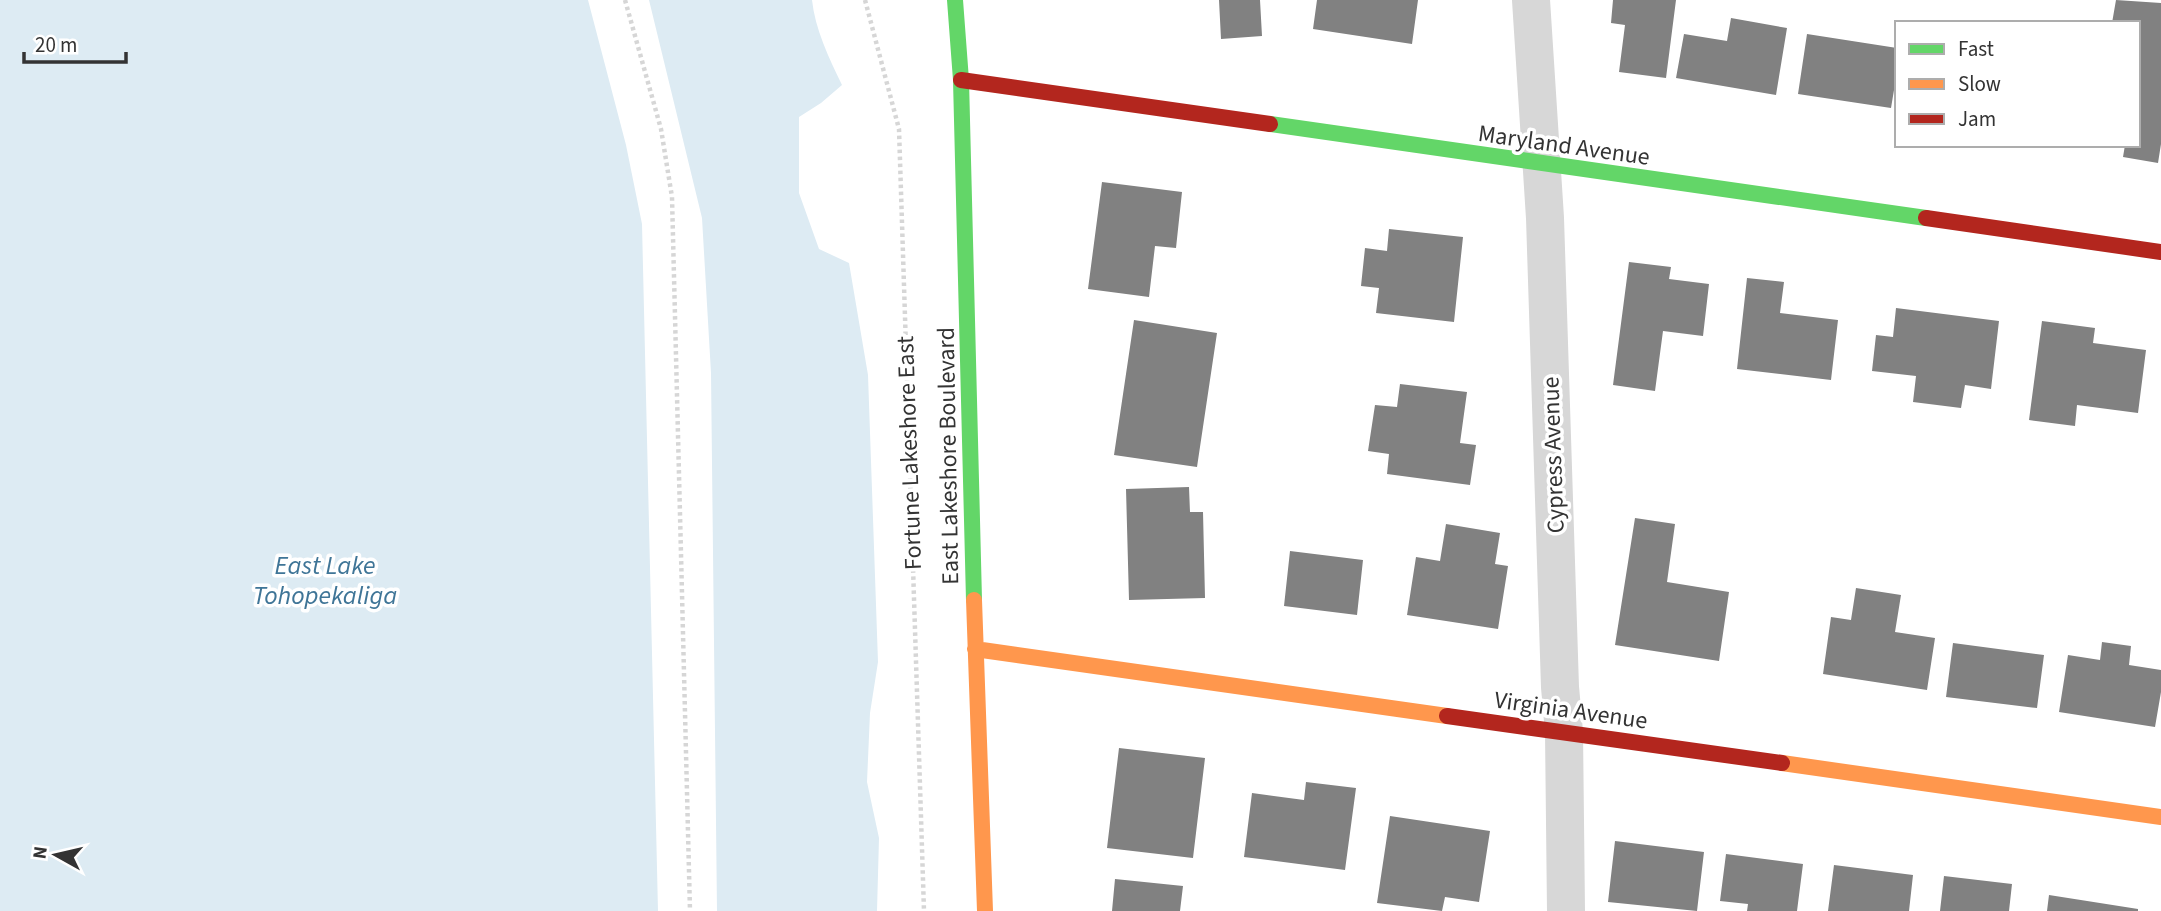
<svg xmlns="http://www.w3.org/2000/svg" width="2161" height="911" font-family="'Source Sans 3',sans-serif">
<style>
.water{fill:#ddebf3}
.building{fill:#818181}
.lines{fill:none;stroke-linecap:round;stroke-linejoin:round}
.path{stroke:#d6d6d6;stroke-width:4.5;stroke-dasharray:3.5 3.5;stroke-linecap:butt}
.street{stroke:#d7d7d7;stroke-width:38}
.fast{stroke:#63d668;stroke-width:16}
.slow{stroke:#ff974d;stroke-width:16}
.jam{stroke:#b3261e;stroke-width:16}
.labels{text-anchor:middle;stroke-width:7;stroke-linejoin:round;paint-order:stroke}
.street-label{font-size:24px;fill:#333;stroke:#fff}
.water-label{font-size:26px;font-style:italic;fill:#3f7597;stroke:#fff}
</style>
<rect width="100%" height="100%" fill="#fff"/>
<path class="water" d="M 0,0 L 588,0 L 626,145 L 642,224 L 658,911 L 0,911 Z
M 649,0 L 812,0 C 815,29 829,58 842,85 L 821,103 L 799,117 L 799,193 L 819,249 L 849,263 L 868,375 L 878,662 L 870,713 L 867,782 L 879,838 L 877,911 L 717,911 L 711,373 L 702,218 Z"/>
<path class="building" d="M 1219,0 L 1260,0 L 1262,36 L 1221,39 Z
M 1317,0 L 1418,0 L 1412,44 L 1313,29 Z
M 1613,0 L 1676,0 L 1666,78 L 1619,72 L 1625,25 L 1611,23 Z
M 2116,0 L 2161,3 L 2161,144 L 2158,163 L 2123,157 L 2125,145 L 2138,145 L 2138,23 L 2112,23 Z
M 1731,18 L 1787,28 L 1776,95 L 1676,78 L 1684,34 L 1727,41 Z
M 1807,34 L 1897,48 L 1897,72 L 1891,108 L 1798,94 Z
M 1102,182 L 1182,192 L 1176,248 L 1155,246 L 1149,297 L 1088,289 Z
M 1389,229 L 1463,237 L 1454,322 L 1376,313 L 1379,288 L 1361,286 L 1365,248 L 1387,251 Z
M 1629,262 L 1671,267 L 1669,279 L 1709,284 L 1703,336 L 1663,331 L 1655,391 L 1613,385 Z
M 1747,278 L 1784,282 L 1780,313 L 1838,320 L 1831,380 L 1737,369 Z
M 1896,308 L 1999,321 L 1991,389 L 1965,385 L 1961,408 L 1913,402 L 1916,376 L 1872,371 L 1876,335 L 1893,337 Z
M 1134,320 L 1217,333 L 1197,467 L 1114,455 Z
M 2042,321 L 2095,328 L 2093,343 L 2146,350 L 2138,413 L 2077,405 L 2075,426 L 2029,420 Z
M 1400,384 L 1467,392 L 1460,443 L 1476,445 L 1470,485 L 1387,474 L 1389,454 L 1368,451 L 1375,405 L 1397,407 Z
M 1189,487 L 1190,512 L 1203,512 L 1205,598 L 1129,600 L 1126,489 Z
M 1635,518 L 1675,524 L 1667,582 L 1729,592 L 1719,661 L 1615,645 Z
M 1446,524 L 1500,533 L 1495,564 L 1508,566 L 1498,629 L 1407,615 L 1416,557 L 1440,561 Z
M 1290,551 L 1363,560 L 1357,615 L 1284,606 Z
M 1856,588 L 1901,595 L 1895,632 L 1935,638 L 1927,690 L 1823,674 L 1831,617 L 1851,620 Z
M 2102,642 L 2131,646 L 2129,665 L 2161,670 L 2161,692 L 2155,727 L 2059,712 L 2068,655 L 2100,660 Z
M 1953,643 L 2044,655 L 2037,708 L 1946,697 Z
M 1119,748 L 1205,758 L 1193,858 L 1107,848 Z
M 1306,782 L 1356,788 L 1345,870 L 1244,857 L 1252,793 L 1304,800 Z
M 1390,816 L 1490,831 L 1479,902 L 1445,897 L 1442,911 L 1377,903 Z
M 1615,841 L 1704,852 L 1697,911 L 1608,902 Z
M 1726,854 L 1803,864 L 1797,911 L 1747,911 L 1748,904 L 1720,901 Z
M 1834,865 L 1913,875 L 1909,911 L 1828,911 Z
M 1944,876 L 2012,884 L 2009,911 L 1940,911 Z
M 1115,879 L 1183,886 L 1180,911 L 1112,911 Z
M 2049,895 L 2138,909 L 2138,911 L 2047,911 Z"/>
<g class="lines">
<path class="path" d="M 625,0 L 661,129 L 672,197 L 690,911
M 865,0 L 899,129 L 924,911"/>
<path class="street" d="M 1531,0 L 1545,218 L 1560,687 L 1564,732 L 1566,911"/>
<path class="fast" d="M 955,0 L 961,80 L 974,600
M 1270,124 L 1926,218"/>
<path class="slow" d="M 974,600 L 985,911
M 975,649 L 1447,716
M 1782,763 L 2161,817"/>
<path class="jam" d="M 961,80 L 1270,124
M 1926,218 L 2161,252
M 1447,716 L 1782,763"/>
</g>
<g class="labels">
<g class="street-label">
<text transform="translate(1564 145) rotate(8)" y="8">Maryland Avenue</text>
<text transform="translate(909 453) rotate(-92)" y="8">Fortune Lakeshore East</text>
<text transform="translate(1553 455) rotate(-92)" y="8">Cypress Avenue</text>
<text transform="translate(948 456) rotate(-91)" y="8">East Lakeshore Boulevard</text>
<text transform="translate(1571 710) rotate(8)" y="8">Virginia Avenue</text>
</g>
<g class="water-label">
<text x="325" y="574">East Lake<tspan x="325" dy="30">Tohopekaliga</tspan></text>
</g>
</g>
<rect x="1895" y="21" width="245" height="126" fill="#ffffff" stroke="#adadad" stroke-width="2"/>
<rect x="1909" y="44" width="35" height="10" fill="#63d668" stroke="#adadad" stroke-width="2"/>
<text x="1958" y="56" font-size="21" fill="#333333">Fast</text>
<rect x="1909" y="79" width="35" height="10" fill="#ff974d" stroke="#adadad" stroke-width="2"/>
<text x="1958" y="91" font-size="21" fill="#333333">Slow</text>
<rect x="1909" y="114" width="35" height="10" fill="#b3261e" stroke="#adadad" stroke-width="2"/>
<text x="1958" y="126" font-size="21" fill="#333333">Jam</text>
<g transform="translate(56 855) rotate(278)" stroke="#ffffff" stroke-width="5" paint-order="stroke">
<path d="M0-5L12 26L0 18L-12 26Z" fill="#333333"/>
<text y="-10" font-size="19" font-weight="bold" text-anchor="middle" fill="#333333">N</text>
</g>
<path d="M24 52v10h102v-10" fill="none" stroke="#333333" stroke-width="3.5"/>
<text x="35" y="52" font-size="21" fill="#333333" stroke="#ffffff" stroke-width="5" paint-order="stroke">20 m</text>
</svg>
